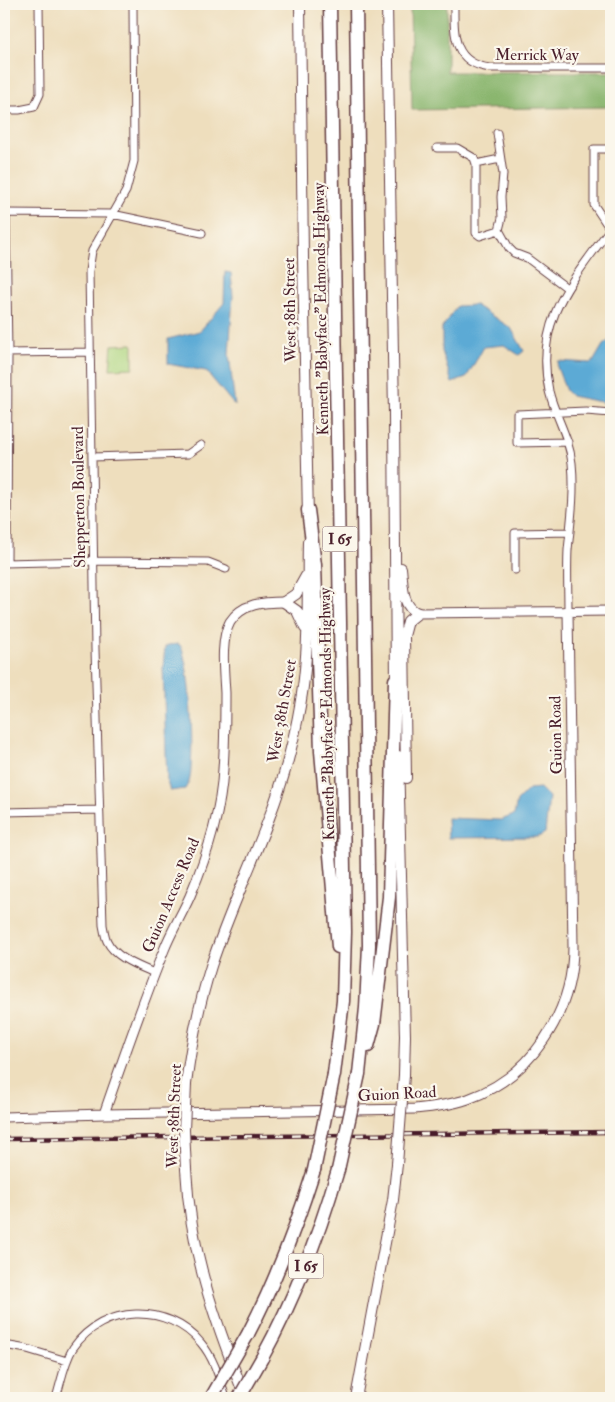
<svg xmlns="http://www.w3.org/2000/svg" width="615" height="1402" font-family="'IM FELL Double Pica',serif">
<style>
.green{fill:#aed57f;stroke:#7c7a55}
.forest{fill:#8ab66e;stroke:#6a6a4c}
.water{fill:#5baad5;stroke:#526480}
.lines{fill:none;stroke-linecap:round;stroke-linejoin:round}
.minor-casing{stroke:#633c41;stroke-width:9}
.tertiary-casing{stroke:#633c41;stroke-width:11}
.primary-casing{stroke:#633c41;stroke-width:12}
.motorway-casing{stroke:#633c41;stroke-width:15}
.minor{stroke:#fff;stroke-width:7}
.tertiary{stroke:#fff;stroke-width:9}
.primary{stroke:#fff;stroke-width:10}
.motorway{stroke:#fff;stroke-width:12}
.rail-casing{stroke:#4a1f2b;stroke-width:4.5}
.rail{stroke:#fbf7ec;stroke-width:2.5;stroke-dasharray:8;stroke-linecap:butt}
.primary-bridge-casing{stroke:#633c41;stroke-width:12;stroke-linecap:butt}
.motorway-bridge-casing{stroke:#633c41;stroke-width:15;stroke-linecap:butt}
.primary-bridge{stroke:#fff;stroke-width:10}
.motorway-bridge{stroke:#fff;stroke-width:12}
.labels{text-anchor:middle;stroke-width:4.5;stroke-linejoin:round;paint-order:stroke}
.shield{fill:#fbf7ec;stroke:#7f6065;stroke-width:1}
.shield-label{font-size:15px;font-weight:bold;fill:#4a1f2b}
.street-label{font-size:16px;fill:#4a1f2b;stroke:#fbf7ec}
</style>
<rect width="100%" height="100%" fill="#fbf7ec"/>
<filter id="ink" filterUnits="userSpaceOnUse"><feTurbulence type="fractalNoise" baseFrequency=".02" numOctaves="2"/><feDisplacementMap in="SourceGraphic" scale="10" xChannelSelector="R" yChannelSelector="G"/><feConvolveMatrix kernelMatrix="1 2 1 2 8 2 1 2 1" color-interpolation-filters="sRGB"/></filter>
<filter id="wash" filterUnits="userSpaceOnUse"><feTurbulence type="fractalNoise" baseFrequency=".0096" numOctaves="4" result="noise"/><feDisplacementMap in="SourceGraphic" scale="20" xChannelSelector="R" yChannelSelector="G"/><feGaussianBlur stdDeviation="1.12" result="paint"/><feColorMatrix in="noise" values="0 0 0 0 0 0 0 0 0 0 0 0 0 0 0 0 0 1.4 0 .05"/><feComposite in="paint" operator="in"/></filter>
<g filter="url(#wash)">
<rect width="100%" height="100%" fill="#eedebd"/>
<path class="green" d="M 132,344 L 133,346 L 133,368 L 110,369 L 112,345 Z"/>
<path class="forest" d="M 410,4 L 447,4 L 447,72 L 611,72 L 611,107 L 412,110 Z"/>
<path class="water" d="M 225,272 L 231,273 L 233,296 L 229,354 L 235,406 L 206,371 L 168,364 L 168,339 L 200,331 L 224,303 Z
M 475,305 L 511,328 L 524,351 L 519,355 L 504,345 L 484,347 L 466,378 L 452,383 L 442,351 L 442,328 L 457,306 Z
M 611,339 L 611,404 L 571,396 L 566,391 L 557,367 L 558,361 L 590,363 L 593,362 L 603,345 Z
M 179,644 C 191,656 195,764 189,782 C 188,784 186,787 185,789 L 170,791 L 167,782 L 163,667 L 165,647 L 168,645 Z
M 540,788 L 549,797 L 545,833 L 538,837 L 448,838 L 447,818 L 501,820 L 514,815 L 517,801 L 529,789 Z"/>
</g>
<g filter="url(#ink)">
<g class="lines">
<defs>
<path id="minor" d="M 133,4 L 134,161 L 126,191 L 92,251 L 89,271 L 95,649 L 103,925 C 104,930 105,937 107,941 C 115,958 139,966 154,973
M 454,4 C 454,33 452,63 490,68 L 611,68
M 4,110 L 19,110 L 34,107 L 40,94 L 39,4
M 497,133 L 503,174 L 501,197 L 502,218 L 499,230
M 437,148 L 457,148 L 474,158 L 476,164 L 476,233 L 480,236 L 499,230
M 476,164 L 500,159
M 4,213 L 112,214 L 202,233
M 6,213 L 8,353 L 7,563
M 499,230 L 509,248 L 514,253 L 527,258 L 567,288
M 4,353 L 90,352
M 568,442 L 517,443 L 517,414 L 586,411 L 611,413
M 92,457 L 188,454 L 201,445
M 4,563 L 93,561 L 208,562 L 226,569
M 515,570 L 515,533 L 570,532
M 568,611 C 568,591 567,570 568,550 C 571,521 575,492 572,463 C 569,436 555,416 549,391 C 534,321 571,283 609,230 L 608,226 L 594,205 L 594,149 L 611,149
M 4,812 L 99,810
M 4,1345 L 27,1349 L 67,1361
M 56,1398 C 61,1382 64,1363 73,1348 C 103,1304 168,1303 201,1343 C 214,1358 220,1380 226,1398"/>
<path id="tertiary" d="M 418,613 L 611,611
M 104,1114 C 123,1059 142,1004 164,950 C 171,932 182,914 190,896 C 207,856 221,812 223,769 C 225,743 225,718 225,693 C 224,673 220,640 230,622 C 242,603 264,602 284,602
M 4,1117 L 104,1114 L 415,1109 C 433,1107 451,1105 468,1099 C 531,1077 573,1013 573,947 L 568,611"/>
<path id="primary" d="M 300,4 L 303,258 L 308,518
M 387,4 L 394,414 L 396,686
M 401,568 C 403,583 401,607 418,613
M 305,628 L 297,611 L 284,602 L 296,594 L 306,576
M 398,756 L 405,1036 L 404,1075
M 406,778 L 404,636 L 408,621 L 418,613
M 186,1084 C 191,1044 199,1004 211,966 C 234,896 269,831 288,760 C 297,726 304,691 306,656 C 309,618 307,580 308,542
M 186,1169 C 190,1252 215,1321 245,1397
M 356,1398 L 393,1200 L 397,1164"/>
<path id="motorway" d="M 330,4 L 345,932 L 343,1001 L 334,1074
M 356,4 L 369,945 L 366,1008 L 359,1074
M 308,510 L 315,565 L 321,751 L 338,947
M 368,1046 L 374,1024 L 389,897 L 395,680
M 248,1334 C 276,1281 296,1227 314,1170
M 262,1358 C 295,1298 319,1235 338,1170"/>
</defs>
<use href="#minor" class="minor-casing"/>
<use href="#tertiary" class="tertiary-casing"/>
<use href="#primary" class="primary-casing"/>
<use href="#motorway" class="motorway-casing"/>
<use href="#minor" class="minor"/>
<use href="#tertiary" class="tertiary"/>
<use href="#primary" class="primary"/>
<use href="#motorway" class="motorway"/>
<defs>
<path id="rail" d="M 4,1139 L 611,1132"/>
</defs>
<use href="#rail" class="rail-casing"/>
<use href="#rail" class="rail"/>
<defs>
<path id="primary-bridge" d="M 397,1164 L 404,1075
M 186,1169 L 184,1130 L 186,1084"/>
<path id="motorway-bridge" d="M 314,1170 L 334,1074
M 338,1170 L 359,1074
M 211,1398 L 248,1334
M 239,1398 L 262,1358"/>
</defs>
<use href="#primary-bridge" class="primary-bridge-casing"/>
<use href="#motorway-bridge" class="motorway-bridge-casing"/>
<use href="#primary-bridge" class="primary-bridge"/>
<use href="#motorway-bridge" class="motorway-bridge"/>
</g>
</g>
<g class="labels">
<g class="shield">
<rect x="322.5" y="526.5" width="35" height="25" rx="4"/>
<rect x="288.5" y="1253.5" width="35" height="25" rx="4"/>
</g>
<g class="shield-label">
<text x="340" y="544">I 65</text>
<text x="306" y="1271">I 65</text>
</g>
<g class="street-label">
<text x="537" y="60">Merrick Way</text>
<text transform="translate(320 309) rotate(-91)" y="6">Kenneth "Babyface" Edmonds Highway</text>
<text transform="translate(289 310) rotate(-91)" y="6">West 38th Street</text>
<text transform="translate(78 497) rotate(-91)" y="6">Shepperton Boulevard</text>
<text transform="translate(281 711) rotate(-80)" y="6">West 38th Street</text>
<text transform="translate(326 714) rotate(-91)" y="6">Kenneth "Babyface" Edmonds Highway</text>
<text transform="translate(555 735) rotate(-91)" y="6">Guion Road</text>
<text transform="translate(170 895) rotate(-67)" y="6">Guion Access Road</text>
<text transform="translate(397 1093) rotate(-3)" y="6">Guion Road</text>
<text transform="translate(173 1116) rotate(-88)" y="6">West 38th Street</text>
</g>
</g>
<rect width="615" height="1402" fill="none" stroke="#fbf7ec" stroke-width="20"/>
</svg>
